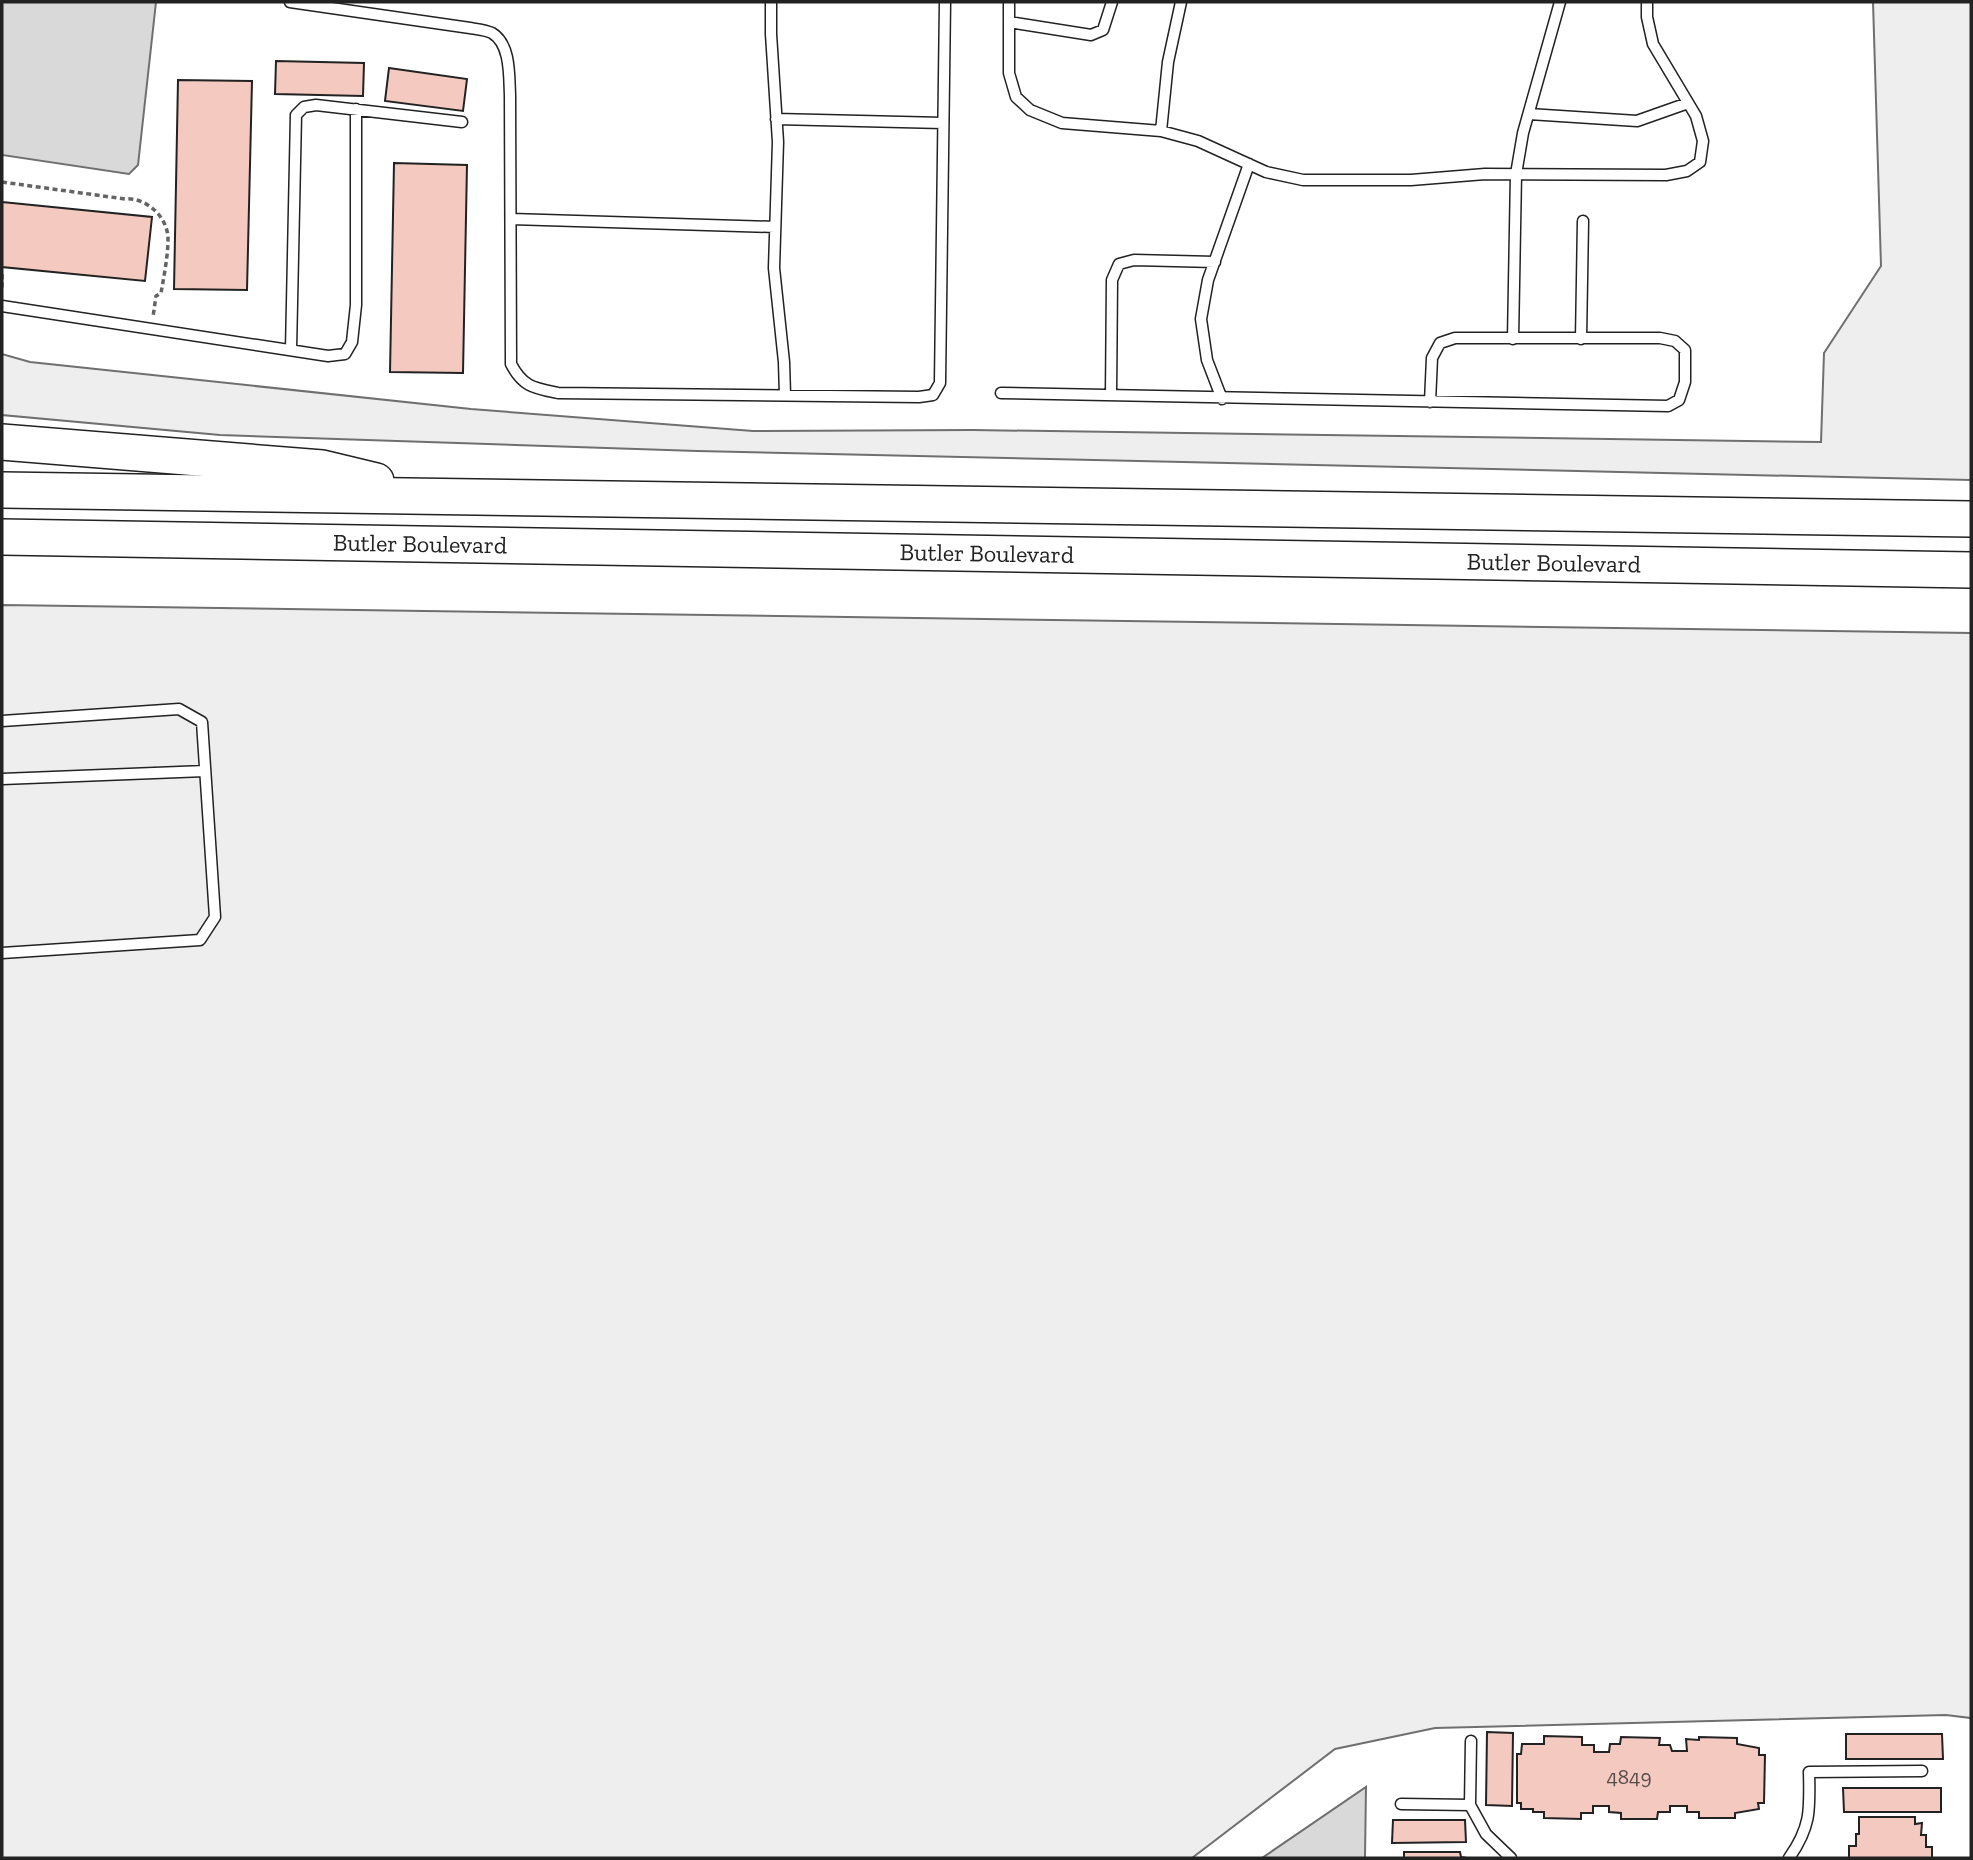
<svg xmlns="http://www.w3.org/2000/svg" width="1973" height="1860" font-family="'Zilla Slab',serif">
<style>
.green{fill:#eee;stroke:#6f6f6f;stroke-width:2}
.water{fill:#d9d9d9;stroke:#6f6f6f;stroke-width:2}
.building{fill:#f3c9c0;stroke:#222;stroke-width:2}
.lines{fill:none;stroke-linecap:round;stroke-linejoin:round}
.service-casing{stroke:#222;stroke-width:13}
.motorway-casing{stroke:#222;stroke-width:38}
.path{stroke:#646464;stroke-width:3.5;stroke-dasharray:5 3.5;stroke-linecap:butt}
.service{stroke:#fff;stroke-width:10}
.motorway{stroke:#fff;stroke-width:35}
.labels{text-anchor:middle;stroke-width:5;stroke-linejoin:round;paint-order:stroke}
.number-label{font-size:21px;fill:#564c4a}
.street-label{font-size:24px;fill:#222;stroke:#fff}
</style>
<rect width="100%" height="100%" fill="#fff"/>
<path class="green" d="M 1873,2 L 1971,2 L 1971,480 L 697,451 L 220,435 L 2,415 L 2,354 L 30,362 L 471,409 L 753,431 L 973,430 L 1821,442 L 1824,353 L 1881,266 Z
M 2,605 L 1971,633 L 1971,1718 L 1946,1715 L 1435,1728 L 1335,1749 L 1192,1858 L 2,1858 Z"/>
<path class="water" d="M 2,2 L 156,2 L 138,165 L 129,174 L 2,155 Z
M 1366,1787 L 1365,1858 L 1262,1858 Z"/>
<path class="building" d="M 276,61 L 364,63 L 363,96 L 275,94 Z
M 389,68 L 467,79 L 463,111 L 385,101 Z
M 178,80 L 252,81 L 247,290 L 174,289 Z
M 394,163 L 467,165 L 463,373 L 390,372 Z
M 2,202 L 152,217 L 145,281 L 2,267 Z
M 1487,1732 L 1513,1733 L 1512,1806 L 1486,1805 Z
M 1846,1734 L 1942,1734 L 1943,1759 L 1846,1759 Z
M 1544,1736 L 1582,1737 L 1582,1745 L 1594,1745 L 1594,1752 L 1609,1752 L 1610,1744 L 1620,1744 L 1621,1737 L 1660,1738 L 1659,1745 L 1670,1745 L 1672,1751 L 1687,1751 L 1686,1739 L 1699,1740 L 1699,1737 L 1737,1738 L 1737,1744 L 1759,1748 L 1759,1755 L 1765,1755 L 1764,1803 L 1758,1803 L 1759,1809 L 1735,1813 L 1735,1818 L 1699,1818 L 1699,1812 L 1687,1812 L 1687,1806 L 1670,1806 L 1670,1812 L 1658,1812 L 1657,1819 L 1621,1819 L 1621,1813 L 1609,1812 L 1609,1806 L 1593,1806 L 1593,1813 L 1581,1813 L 1581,1819 L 1544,1818 L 1544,1812 L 1533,1812 L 1533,1809 L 1521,1809 L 1521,1803 L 1517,1803 L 1517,1754 L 1521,1754 L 1522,1744 L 1544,1744 Z
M 1843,1788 L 1941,1788 L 1941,1812 L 1844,1812 Z
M 1859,1817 L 1915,1817 L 1915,1824 L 1922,1823 L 1921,1835 L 1926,1835 L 1926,1847 L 1932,1847 L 1932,1858 L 1849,1858 L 1849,1846 L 1856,1846 L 1856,1834 L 1859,1834 Z
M 1393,1820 L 1465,1820 L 1466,1842 L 1392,1843 Z
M 1404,1852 L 1460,1852 L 1461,1857 L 1467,1858 L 1404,1858 Z"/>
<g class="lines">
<defs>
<path id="service" d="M 290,2 L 470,28 C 476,29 486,30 492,33 C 511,44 509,77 510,95 L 511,364 C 523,387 534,388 558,393 L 919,397 L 933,395 L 940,383 L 945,2
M 771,2 L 771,34 L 778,142 L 774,268 L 784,362 L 785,395
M 1009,2 L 1009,73 L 1016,97 L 1030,110 L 1062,123 L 1161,131 L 1198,141 L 1266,172 L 1303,180 L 1411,180 L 1485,174 L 1666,175 L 1687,171 L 1700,162 L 1703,141 L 1696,116 L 1653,44 L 1647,17 L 1647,2
M 1009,22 L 1091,35 L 1103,30 L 1112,2
M 1529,114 L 1637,121 L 1688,103
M 776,119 L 943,123
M 1161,131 L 1168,62 L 1181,2
M 511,219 L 775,227
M 2,306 L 328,356 L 345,354 L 352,342 L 356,305 L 356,109
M 1513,339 L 1516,174 L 1523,133 L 1560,2
M 1581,339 L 1583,221
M 291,350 L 296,115 L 304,107 L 316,105 L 462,122
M 1001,393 L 1668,406 L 1679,400 L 1685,382 L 1685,350 L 1675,341 L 1660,338 L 1455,338 L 1440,343 L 1432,358 L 1430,402
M 1111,395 L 1112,280 L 1119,264 L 1134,260 L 1215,262
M 1222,399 L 1207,360 L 1201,319 L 1208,280 L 1249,164
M 2,721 L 179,709 L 202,722 L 215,917 L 200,940 L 2,953
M 2,779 L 205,771
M 1471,1741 L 1470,1805 L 1486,1834 L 1511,1858
M 1401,1804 L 1470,1805
M 1789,1858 C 1811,1827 1810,1810 1809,1772 L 1922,1771"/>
<g id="motorway">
<path d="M 2,442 L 322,468 L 376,481"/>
<path d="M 2,490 L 1971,519"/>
<path id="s1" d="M 2,537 L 1971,570"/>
</g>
</defs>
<use href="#service" class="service-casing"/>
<use href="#motorway" class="motorway-casing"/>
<path class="path" d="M 2,182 L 125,199 C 146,197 168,217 168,239 C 168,256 164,276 161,293 L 156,296 L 153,317
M 2,274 L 2,288"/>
<use href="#service" class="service"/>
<use href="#motorway" class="motorway"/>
</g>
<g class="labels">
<g class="number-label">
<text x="1629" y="1784">4849</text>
</g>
<g class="street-label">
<text dy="8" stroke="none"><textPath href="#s1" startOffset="418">Butler Boulevard</textPath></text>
<text dy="8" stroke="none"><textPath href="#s1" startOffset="985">Butler Boulevard</textPath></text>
<text dy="8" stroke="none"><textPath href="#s1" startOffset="1552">Butler Boulevard</textPath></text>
</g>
</g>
<rect width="1973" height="1860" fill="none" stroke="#222222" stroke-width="7"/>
</svg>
